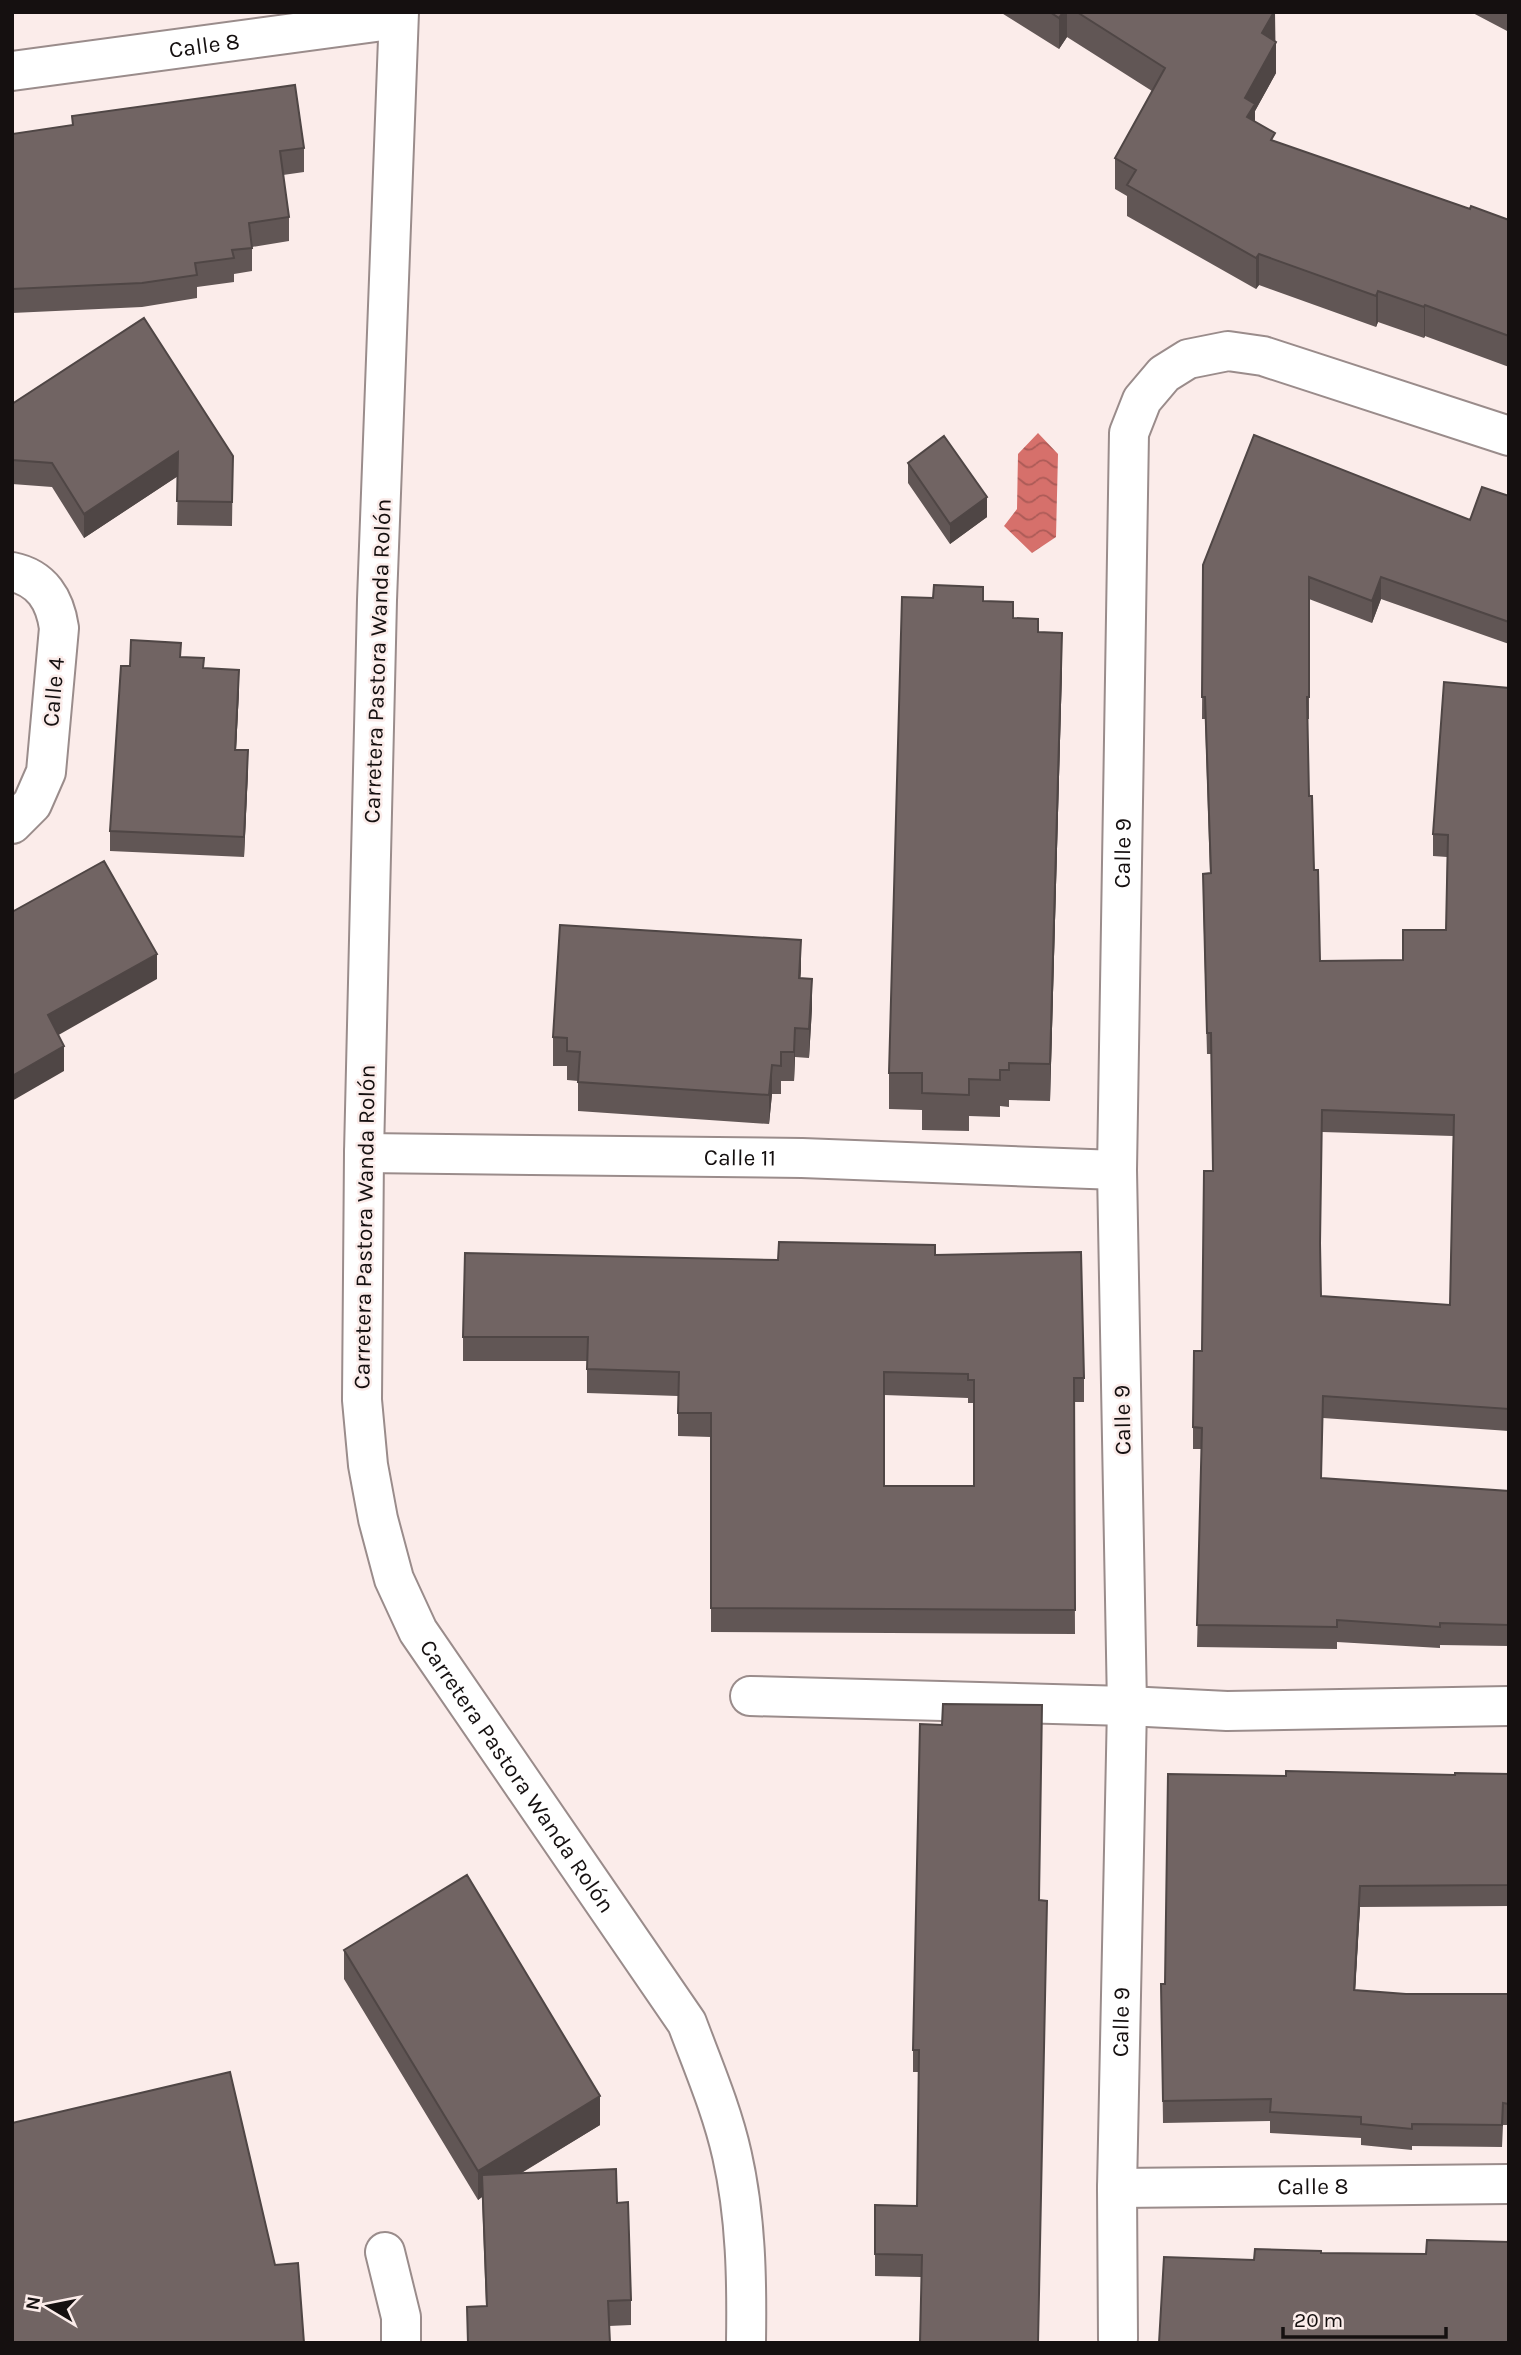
<svg xmlns="http://www.w3.org/2000/svg" width="1521" height="2355" font-family="Karla,sans-serif">
<style>
.water{fill:url(#water-waves)}
.lines{fill:none;stroke-linecap:round;stroke-linejoin:round}
.minor-casing{stroke:#9a8c8b;stroke-width:42}
.tertiary-casing{stroke:#9a8c8b;stroke-width:42}
.minor{stroke:#fff;stroke-width:38}
.tertiary{stroke:#fff;stroke-width:38}
.wall{fill:#615655;fill-rule:evenodd}
.shaded-wall{fill:#4f4645}
.building{fill:#716463;stroke:#4f4645;stroke-width:2;fill-rule:evenodd}
.labels{text-anchor:middle;stroke-width:5;stroke-linejoin:round;paint-order:stroke}
.street-label{font-size:23px;fill:#151010;stroke:#fbecea}
</style>
<defs>
<pattern id="water-waves" width="16" height="10" patternUnits="userSpaceOnUse" patternTransform="scale(1.75)"><rect width="16" height="10" fill="#d6706b"/><path d="M0 5q4-4 8 0t8 0" fill="none" stroke="#ac5b57"/></pattern>
</defs>
<rect width="100%" height="100%" fill="#fbecea"/>
<path class="water" d="M 1038,433 L 1058,454 L 1056,537 L 1032,553 L 1004,526 L 1017,509 L 1018,454 Z"/>
<g class="lines">
<defs>
<g id="minor">
<path id="s1" d="M 12,71 L 398,19"/>
<path d="M 12,572 C 42,578 55,600 59,628 L 46,772 L 32,804 L 12,824"/>
<path id="s2" d="M 364,1153 L 802,1158 L 1117,1170"/>
<path d="M 750,1696 L 1127,1706 L 1227,1711 L 1509,1706"/>
<path id="s3" d="M 1117,2188 L 1509,2184"/>
<path d="M 385,2252 L 401,2317 L 401,2343"/>
<path id="s4" d="M 1118,2339 L 1117,2188 L 1127,1706 L 1117,1170 L 1129,433 L 1142,400 L 1164,374 L 1188,359 L 1228,351 L 1263,356 L 1509,436"/>
</g>
<g id="tertiary">
<path id="s5" d="M 399,12 L 377,600 L 364,1153 L 362,1400 L 368,1465 L 378,1519 L 394,1579 L 418,1631 L 687,2023 C 703,2066 722,2110 732,2155 C 746,2217 747,2280 746,2343"/>
</g>
</defs>
<use href="#minor" class="minor-casing"/>
<use href="#tertiary" class="tertiary-casing"/>
<use href="#minor" class="minor"/>
<use href="#tertiary" class="tertiary"/>
</g>
<path class="wall" d="M 1000,12 L 1275,12 L 1276,73 L 1255,111 L 1255,122 L 1275,142 L 1470,209 L 1509,220 L 1509,367 L 1425,336 L 1424,338 L 1378,322 L 1376,327 L 1259,285 L 1256,289 L 1127,216 L 1127,196 L 1115,189 L 1115,158 L 1152,91 L 1067,37 L 1059,49 Z
M 1471,12 L 1509,12 L 1509,32 Z
M 72,116 L 304,148 L 304,172 L 283,175 L 289,217 L 289,241 L 252,247 L 252,271 L 234,274 L 234,282 L 197,287 L 197,298 L 142,307 L 12,313 L 12,134 L 72,125 Z
M 12,404 L 233,456 L 232,526 L 177,525 L 178,476 L 84,538 L 52,487 L 12,484 Z
M 908,463 L 987,517 L 950,544 L 908,483 Z
M 1509,496 L 1509,644 L 1381,599 L 1372,623 L 1309,599 L 1309,719 L 1307,719 L 1309,796 L 1320,961 L 1403,960 L 1446,930 L 1447,857 L 1433,856 L 1433,834 L 1509,688 L 1509,1431 L 1323,1418 L 1321,1478 L 1509,1491 L 1509,1646 L 1440,1645 L 1440,1648 L 1337,1642 L 1337,1649 L 1197,1647 L 1202,1449 L 1193,1449 L 1193,1427 L 1202,1351 L 1213,1171 L 1211,1054 L 1207,1054 L 1203,895 L 1203,874 L 1210,873 L 1205,719 L 1202,719 L 1203,565 L 1470,520 ZM 1322,1132 L 1453,1136 L 1450,1305 L 1321,1296 L 1320,1251 Z
M 933,598 L 983,601 L 1038,632 L 1062,669 L 1050,1101 L 1009,1100 L 1009,1107 L 1000,1106 L 1000,1117 L 969,1116 L 969,1131 L 922,1130 L 922,1110 L 889,1109 L 889,1073 Z
M 181,657 L 204,668 L 239,690 L 236,750 L 248,770 L 244,857 L 110,851 L 110,831 L 130,666 Z
M 801,969 L 800,978 L 812,1008 L 809,1058 L 795,1057 L 794,1081 L 781,1081 L 781,1094 L 772,1094 L 769,1124 L 578,1111 L 578,1081 L 567,1080 L 567,1066 L 553,1066 L 553,1037 Z
M 935,1255 L 1084,1378 L 1084,1402 L 1074,1402 L 1075,1634 L 711,1632 L 711,1437 L 678,1436 L 678,1396 L 587,1393 L 587,1361 L 463,1361 L 463,1337 L 778,1260 ZM 884,1395 L 968,1398 L 968,1403 L 974,1403 L 974,1486 L 884,1486 Z
M 1042,1705 L 921,2277 L 875,2276 L 875,2205 L 917,2206 L 919,2072 L 913,2072 L 913,2050 L 942,1725 Z
M 1509,1774 L 1509,1906 L 1360,1907 L 1355,1990 L 1406,1994 L 1509,1994 L 1509,2125 L 1503,2125 L 1502,2147 L 1412,2146 L 1412,2150 L 1361,2145 L 1361,2138 L 1270,2133 L 1270,2121 L 1163,2123 L 1161,1984 L 1165,1984 L 1286,1776 L 1455,1775 Z
M 344,1950 L 600,2125 L 520,2174 L 617,2203 L 631,2300 L 631,2325 L 609,2326 L 610,2343 L 467,2343 L 467,2307 L 486,2306 L 482,2197 L 478,2200 L 344,1979 Z"/>
<path class="shaded-wall" d="M 1063,12 L 1067,12 L 1067,37 L 1059,49 L 1059,18 Z
M 1274,12 L 1275,12 L 1275,41 L 1262,33 Z
M 1276,42 L 1276,73 L 1255,111 L 1255,135 L 1247,149 L 1245,98 Z
M 1259,254 L 1259,285 L 1256,289 L 1256,258 Z
M 1378,291 L 1378,322 L 1376,327 L 1376,296 Z
M 1425,305 L 1425,336 L 1424,338 L 1424,307 Z
M 178,452 L 178,476 L 84,538 L 84,514 Z
M 987,497 L 987,517 L 950,544 L 950,524 Z
M 1381,577 L 1381,599 L 1372,623 L 1372,601 Z
M 1062,633 L 1062,669 L 1050,1101 L 1050,1064 Z
M 239,670 L 239,690 L 235,770 L 235,750 Z
M 248,750 L 248,770 L 244,857 L 244,837 Z
M 801,940 L 801,969 L 799,1007 L 799,978 Z
M 157,954 L 157,979 L 48,1041 L 48,1015 Z
M 812,979 L 812,1008 L 809,1058 L 809,1029 Z
M 795,1028 L 795,1057 L 794,1081 L 794,1052 Z
M 64,1046 L 64,1071 L 12,1101 L 12,1076 Z
M 772,1065 L 772,1094 L 769,1124 L 769,1095 Z
M 1360,1886 L 1360,1907 L 1354,2011 L 1354,1990 Z
M 600,2096 L 600,2125 L 483,2196 L 482,2175 L 482,2197 L 478,2200 L 478,2171 Z"/>
<path class="building" d="M 1050,12 L 1063,12 L 1059,18 Z
M 1077,12 L 1274,12 L 1262,33 L 1276,42 L 1245,98 L 1255,104 L 1247,117 L 1275,133 L 1271,140 L 1470,209 L 1471,206 L 1509,220 L 1509,336 L 1425,305 L 1424,307 L 1378,291 L 1376,296 L 1259,254 L 1256,258 L 1127,185 L 1136,170 L 1115,158 L 1165,68 Z
M 295,85 L 304,148 L 280,151 L 289,217 L 249,223 L 252,248 L 232,250 L 234,258 L 195,263 L 197,275 L 142,283 L 12,289 L 12,134 L 73,125 L 72,116 Z
M 144,318 L 233,456 L 232,502 L 177,501 L 178,452 L 84,514 L 52,463 L 12,460 L 12,404 Z
M 1254,435 L 1470,520 L 1482,487 L 1509,496 L 1509,622 L 1381,577 L 1372,601 L 1309,577 L 1309,697 L 1307,697 L 1309,796 L 1312,796 L 1314,870 L 1318,870 L 1320,961 L 1403,960 L 1403,930 L 1446,930 L 1448,835 L 1433,834 L 1444,682 L 1509,688 L 1509,1409 L 1323,1396 L 1321,1478 L 1509,1491 L 1509,1625 L 1440,1623 L 1440,1627 L 1337,1620 L 1337,1627 L 1197,1625 L 1202,1428 L 1193,1427 L 1194,1351 L 1202,1351 L 1204,1171 L 1213,1171 L 1211,1033 L 1207,1033 L 1203,874 L 1211,873 L 1205,697 L 1202,697 L 1203,565 ZM 1322,1110 L 1454,1115 L 1450,1305 L 1321,1296 L 1320,1243 Z
M 944,436 L 987,497 L 950,524 L 908,463 Z
M 934,585 L 983,587 L 983,601 L 1013,602 L 1013,618 L 1038,619 L 1038,632 L 1062,633 L 1050,1064 L 1009,1063 L 1009,1070 L 1000,1070 L 1000,1080 L 969,1079 L 969,1095 L 922,1093 L 922,1073 L 889,1073 L 902,597 L 933,598 Z
M 131,640 L 181,643 L 180,657 L 204,658 L 203,668 L 239,670 L 235,750 L 248,750 L 244,837 L 110,831 L 121,666 L 130,666 Z
M 104,861 L 157,954 L 48,1015 L 64,1046 L 12,1076 L 12,912 Z
M 560,925 L 801,940 L 799,978 L 812,979 L 809,1029 L 795,1028 L 794,1052 L 781,1052 L 781,1066 L 772,1065 L 769,1095 L 578,1082 L 580,1052 L 567,1051 L 567,1038 L 553,1037 Z
M 779,1242 L 935,1245 L 935,1255 L 1081,1252 L 1084,1378 L 1074,1378 L 1075,1610 L 711,1608 L 711,1413 L 678,1413 L 679,1372 L 587,1369 L 588,1337 L 463,1337 L 465,1253 L 778,1260 ZM 884,1372 L 968,1374 L 968,1380 L 974,1380 L 974,1486 L 884,1486 Z
M 943,1704 L 1042,1705 L 1039,1900 L 1047,1901 L 1038,2343 L 920,2343 L 922,2255 L 875,2254 L 875,2205 L 917,2206 L 919,2050 L 913,2050 L 920,1724 L 942,1725 Z
M 1286,1771 L 1455,1775 L 1455,1773 L 1509,1774 L 1509,1885 L 1360,1886 L 1354,1990 L 1406,1994 L 1509,1994 L 1509,2104 L 1503,2103 L 1502,2125 L 1412,2124 L 1412,2129 L 1361,2124 L 1361,2117 L 1270,2112 L 1271,2099 L 1163,2101 L 1161,1984 L 1165,1984 L 1168,1774 L 1286,1776 Z
M 467,1875 L 600,2096 L 478,2171 L 344,1950 Z
M 230,2072 L 275,2265 L 298,2263 L 304,2343 L 12,2343 L 12,2123 Z
M 616,2169 L 617,2203 L 628,2202 L 631,2300 L 608,2301 L 610,2343 L 468,2343 L 467,2307 L 487,2306 L 482,2175 Z
M 1427,2240 L 1509,2242 L 1509,2343 L 1159,2343 L 1164,2257 L 1254,2260 L 1255,2249 L 1321,2251 L 1321,2253 L 1426,2254 Z"/>
<g class="labels">
<g class="street-label">
<text dy="8" stroke="none"><textPath href="#s1" startOffset="194">Calle 8</textPath></text>
<text transform="translate(377 661) rotate(-88)" y="8">Carretera Pastora Wanda Rolón</text>
<text transform="translate(53 692) rotate(-85)" y="8">Calle 4</text>
<text dy="8" stroke="none"><textPath href="#s4" startOffset="1486">Calle 9</textPath></text>
<text dy="8" stroke="none"><textPath href="#s2" startOffset="376">Calle 11</textPath></text>
<text transform="translate(364 1227) rotate(-89)" y="8">Carretera Pastora Wanda Rolón</text>
<text transform="translate(1122 1420) rotate(-91)" y="8">Calle 9</text>
<text dy="8" stroke="none"><textPath href="#s5" startOffset="1804">Carretera Pastora Wanda Rolón</textPath></text>
<text dy="8" stroke="none"><textPath href="#s4" startOffset="317">Calle 9</textPath></text>
<text dy="8" stroke="none"><textPath href="#s3" startOffset="196">Calle 8</textPath></text>
</g>
</g>
<rect width="1521" height="2355" fill="none" stroke="#151010" stroke-width="28"/>
<g transform="translate(49 2306) rotate(280)" stroke="#fbecea" stroke-width="5" paint-order="stroke">
<path d="M0-5L12 26L0 18L-12 26Z" fill="#151010"/>
<text y="-10" font-size="19" font-weight="bold" text-anchor="middle" fill="#151010">N</text>
</g>
<path d="M1283 2327v10h163v-10" fill="none" stroke="#151010" stroke-width="3.5"/>
<text x="1294" y="2327" font-size="21" fill="#151010" stroke="#fbecea" stroke-width="5" paint-order="stroke">20 m</text>
</svg>
